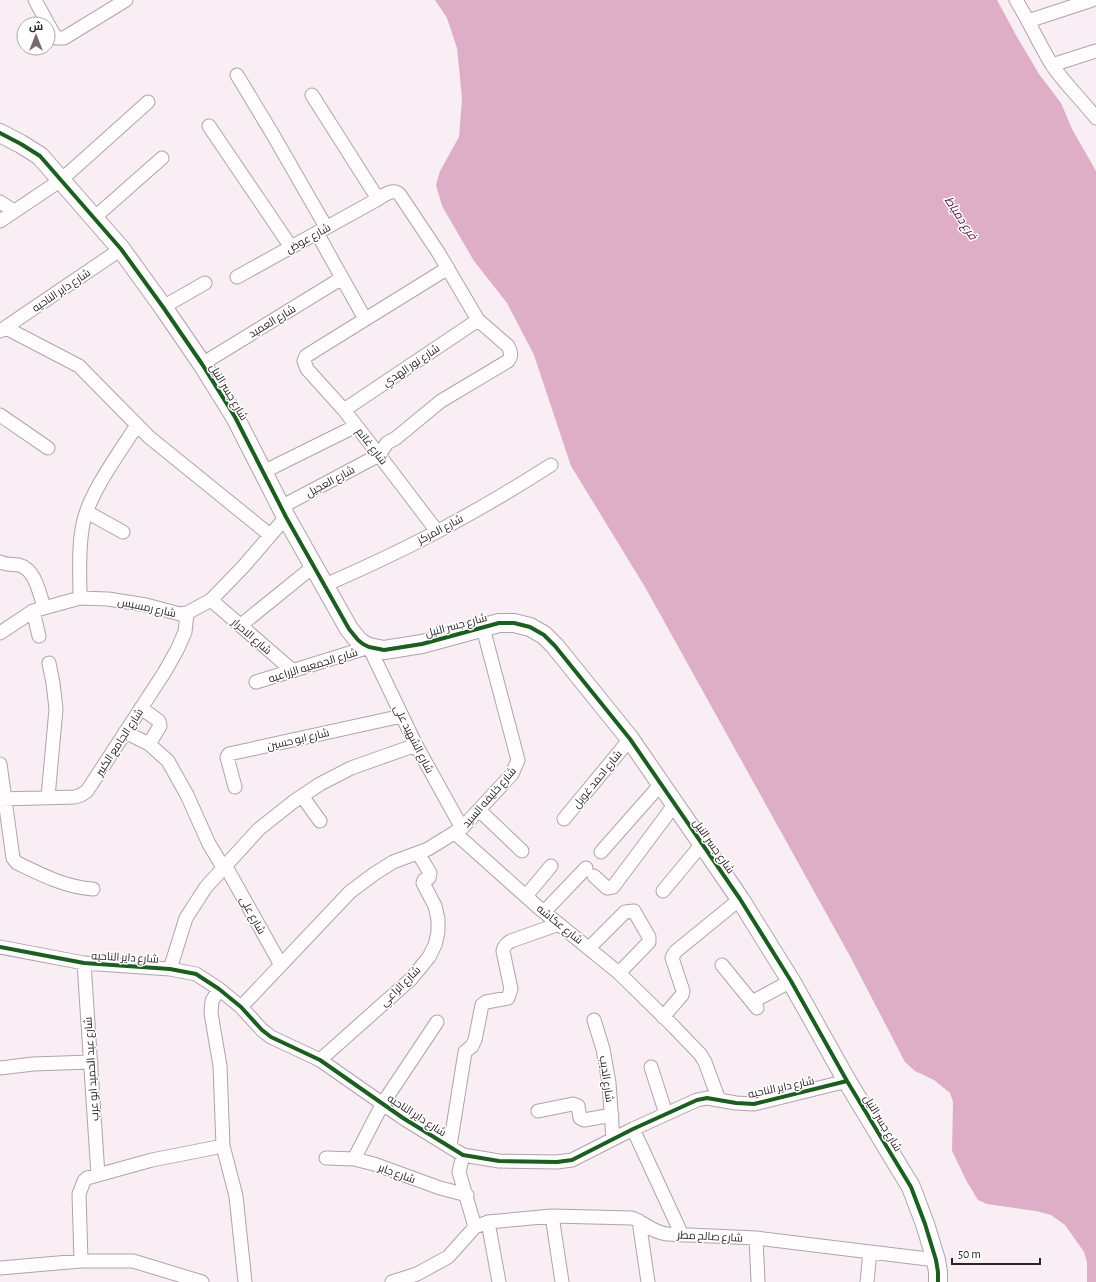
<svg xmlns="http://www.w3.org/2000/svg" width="1096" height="1282" font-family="'Alegreya Sans',Cairo,sans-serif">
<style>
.water{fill:#deaec7}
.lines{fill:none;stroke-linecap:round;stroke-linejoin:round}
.street-casing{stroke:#aea5a9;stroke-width:15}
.secondary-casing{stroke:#aea5a9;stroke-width:20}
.street{stroke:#fefcfd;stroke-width:13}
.secondary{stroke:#fefcfd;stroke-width:18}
.cycleway-casing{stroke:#fff;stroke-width:6}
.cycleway{stroke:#1b5e20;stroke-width:4}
.labels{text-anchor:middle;stroke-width:3;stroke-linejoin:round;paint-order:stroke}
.street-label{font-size:11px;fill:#2b2327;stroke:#fff}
.water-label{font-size:12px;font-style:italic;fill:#580d3e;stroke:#fff}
</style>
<rect width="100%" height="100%" fill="#f9eef3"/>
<path class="water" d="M 435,0 L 997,0 L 1016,35 L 1039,74 L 1061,103 L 1072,129 L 1096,171 L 1096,1282 L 1087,1282 L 1087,1262 L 1084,1252 L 1065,1225 L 1051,1215 L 1036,1211 L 987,1204 L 978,1200 L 967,1182 L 952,1151 L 953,1102 L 950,1093 L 934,1080 L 915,1071 L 905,1062 L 851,958 L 645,587 L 571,466 L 534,355 L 507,303 L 474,261 L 442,206 L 436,185 L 440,171 L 459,137 L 462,98 L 457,48 L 447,18 Z"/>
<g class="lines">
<defs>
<path id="street" d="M 35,0 L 48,24
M 1016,0 C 1029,21 1039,44 1052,65 C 1065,84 1082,100 1096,118
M 1028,21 L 1092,0
M 48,24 L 56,38 L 64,38 L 126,0
M 1052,65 L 1096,51
M 237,75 L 272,133 L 326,227
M 312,95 L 378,199
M 209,126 L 291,247
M 0,202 L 14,211
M 94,218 L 162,158
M 0,221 L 61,180 L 148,102
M 317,233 L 365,319
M 237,277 L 378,199 C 386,194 393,188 400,195 L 438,252 L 478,320 L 508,346 C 511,352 512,356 508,361 L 441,401 L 396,438 L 387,443 L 379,455 L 281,507
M 163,307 L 205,283
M 6,328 L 79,366 L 149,437 L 270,535
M 0,331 L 121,249
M 202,364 L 342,278
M 344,410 L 478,320
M 0,415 L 48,448
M 263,472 L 356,426
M 87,512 L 123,532
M 433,526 L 379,455 L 344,410 L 307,369 L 304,361 L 306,356 L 448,268
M 0,562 C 6,565 12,564 19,565 C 36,570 39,593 44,607
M 325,585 C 364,568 403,550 440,530 C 478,510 515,488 551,465
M 80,598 C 80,574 78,548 83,524 C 89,493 120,452 137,425
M 211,600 L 293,671
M 33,611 L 39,636
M 241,625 L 314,566
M 0,633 L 33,611 L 80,598 L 108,599 L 146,605 L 180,614 L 187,613 L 211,600 L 243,567 L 286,517
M 256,682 L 369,647 L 416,745 L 462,828
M 141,708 L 159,721 L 160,726 L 149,744
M 125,732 L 149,744 L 168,761 L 187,795 L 209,844 L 223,867
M 0,764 L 13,858 L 17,863 C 42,875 65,887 93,889
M 235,787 L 227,757 L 229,754 L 402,716
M 302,796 L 320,821
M 48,797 L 56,709 L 53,683 L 49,663
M 0,799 L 75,797 L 81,795 L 87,791 L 164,673 L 177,650 L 185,632 L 187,613
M 479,810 L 522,851
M 564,819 L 630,739
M 455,833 L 539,908 L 619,973 L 671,1024 L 700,1054 L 705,1062 L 719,1100
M 601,852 L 661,784
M 225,865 L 281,965
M 594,876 L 607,888 L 613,887 L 675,804
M 663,891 L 702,844
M 526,896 L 551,866
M 544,912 L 586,868
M 0,947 L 84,963 L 170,969 L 196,974 L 219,989 L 241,1007 L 262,1030 L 271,1037 L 320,1060 L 403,1118 L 463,1155 L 499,1161 L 557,1162 L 572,1160 L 633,1129 L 697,1100 L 707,1098 L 736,1103 L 754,1104 L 847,1081
M 589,948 L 625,912 L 634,911 L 649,937 L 649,942 L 619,973
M 84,963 L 98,1175
M 722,965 L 757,1008
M 170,969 L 186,918 L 206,887 L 259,829 L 293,802 L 320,784 L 351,768 L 416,745
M 219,989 L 212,1001 L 211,1013 L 220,1066 L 223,1146 L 236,1196 L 245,1282
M 752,1002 L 791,981
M 241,1007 L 350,892 L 374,874 L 393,862 L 428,849 L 462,828 L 512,774 L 518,760 L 483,628
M 663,1017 L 682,995 L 683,991 L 672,958 L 675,952 L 740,899
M 594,1020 L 603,1049 L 609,1083 L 613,1139
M 320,1060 L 411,979 L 429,957 L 435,945 L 438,932 L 438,919 L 435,906 L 423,883 L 424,880 L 429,878 L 430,873 L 418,853
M 651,1067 L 666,1114
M 0,1068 L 33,1064 L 91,1062
M 538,1111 L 573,1104 L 578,1106 L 580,1118 L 584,1120 L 612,1115
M 633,1129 L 682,1235
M 450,1146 L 465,1052 L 472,1046 L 475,1040 L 482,1005 L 486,1002 L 508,998 L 511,989 L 503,951 C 504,946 506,944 511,941 L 559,924
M 463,1155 L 459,1172 L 475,1227
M 326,1158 L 354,1159 L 374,1164 L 440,1188 L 467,1195
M 354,1159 L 383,1103 L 437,1022
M 552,1216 L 562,1282
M 639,1221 L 648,1282
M 488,1222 L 499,1282
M 756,1238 L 758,1282
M 81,1261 L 79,1194 L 84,1181 L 87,1178 L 152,1160 L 223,1146
M 0,1268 L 81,1261 L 133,1261 L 202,1282
M 392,1282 L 417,1274 L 448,1257 L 475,1227 L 488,1222 L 552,1216 L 632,1218 C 646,1223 651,1232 667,1234 L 756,1238 L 936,1260
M 867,1282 L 870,1252"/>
<path id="secondary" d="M 0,133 L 21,144 L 40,156 L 121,249 L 163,307 L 202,364 L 235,417 L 286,517 L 349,629 L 358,640 L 363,644 L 369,647 L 384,650 L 422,644 L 499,623 L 514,623 L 530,627 L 544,635 L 555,646 L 630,739 L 740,899 L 791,981 L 847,1081 L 911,1187 L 925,1224 L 936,1260 L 938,1272 L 938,1282"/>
</defs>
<use href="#street" class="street-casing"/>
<use href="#secondary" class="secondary-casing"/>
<use href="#street" class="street"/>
<use href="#secondary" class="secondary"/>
<defs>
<path id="cycleway" d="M 0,133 L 21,144 L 40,156 L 121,249 L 163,307 L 202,364 L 235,417 L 286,517 L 349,629 L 358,640 L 363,644 L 369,647 L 384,650 L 422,644 L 499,623 L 514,623 L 530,627 L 544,635 L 555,646 L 630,739 L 740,899 L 791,981 L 847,1081 L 911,1187 L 925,1224 L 936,1260 L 938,1272 L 938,1282
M 0,947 L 84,963 L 170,969 L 196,974 L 219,989 L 241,1007 L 262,1030 L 271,1037 L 320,1060 L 403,1118 L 463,1155 L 499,1161 L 557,1162 L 572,1160 L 633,1129 L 697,1100 L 707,1098 L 736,1103 L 754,1104 L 847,1081"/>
</defs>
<use href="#cycleway" class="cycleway-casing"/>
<use href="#cycleway" class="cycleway"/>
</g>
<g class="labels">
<g class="street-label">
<text transform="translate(308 238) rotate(-29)" y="4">شارع عوض</text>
<text transform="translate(61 290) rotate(-34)" y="4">شارع داير الناحيه</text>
<text transform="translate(272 321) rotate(-31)" y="4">شارع العميد</text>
<text transform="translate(411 365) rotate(-34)" y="4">شارع نور الهدي</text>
<text transform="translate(229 392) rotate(59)" y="4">شارع جسر النيل</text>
<text transform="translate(372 446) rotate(52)" y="4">شارع غانم</text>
<text transform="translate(330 481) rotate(-28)" y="4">شارع العجيل</text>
<text transform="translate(440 529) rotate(-28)" y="4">شارع المركز</text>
<text transform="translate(147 607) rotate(12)" y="4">شارع رمسيس</text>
<text transform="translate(456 625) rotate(-15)" y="4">شارع جسر النيل</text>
<text transform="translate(252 636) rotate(41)" y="4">شارع الاحرار</text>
<text transform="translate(313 665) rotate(-17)" y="4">شارع الجمعيه الزراعيه</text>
<text transform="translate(298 739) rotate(-13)" y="4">شارع ابو حسين</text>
<text transform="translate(414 739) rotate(63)" y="4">شارع الشهيد على</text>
<text transform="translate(119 742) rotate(-57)" y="4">شارع الجامع الكبير</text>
<text transform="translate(597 779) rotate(-51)" y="4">شارع احمد غويل</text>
<text transform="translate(489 797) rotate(-49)" y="4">شارع خليفه السيد</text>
<text transform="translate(714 846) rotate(55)" y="4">شارع جسر النيل</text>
<text transform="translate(253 915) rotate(61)" y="4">شارع على</text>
<text transform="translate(560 924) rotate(39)" y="4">شارع عكاشه</text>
<text transform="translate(125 957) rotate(3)" y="4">شارع داير الناحيه</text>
<text transform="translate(400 986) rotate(-45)" y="4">شارع الراعي</text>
<text transform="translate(91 1069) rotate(-94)" y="4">شارع عبد الحميد ابو عرب</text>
<text transform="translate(607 1079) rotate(82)" y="4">شارع الديب</text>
<text transform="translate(781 1087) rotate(-12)" y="4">شارع داير الناحيه</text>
<text transform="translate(417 1115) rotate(33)" y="4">شارع داير الناحيه</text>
<text transform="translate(883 1123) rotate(59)" y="4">شارع جسر النيل</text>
<text transform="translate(397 1173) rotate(20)" y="4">شارع جابر</text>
<text transform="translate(710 1236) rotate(3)" y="4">شارع صالح مطر</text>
</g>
<g class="water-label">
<text transform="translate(961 218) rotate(57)" y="4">فرع دمياط</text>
</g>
</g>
<g transform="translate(36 36)"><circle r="19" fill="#ffffff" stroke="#aaa7a9"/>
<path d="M0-3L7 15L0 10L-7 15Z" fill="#736a6e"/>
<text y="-6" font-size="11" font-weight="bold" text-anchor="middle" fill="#2b2327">ش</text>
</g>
<path d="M952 1258v6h88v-6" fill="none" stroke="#2b2327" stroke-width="2"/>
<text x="958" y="1258" font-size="12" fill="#2b2327" stroke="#ffffff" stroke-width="3" paint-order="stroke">50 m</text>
</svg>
